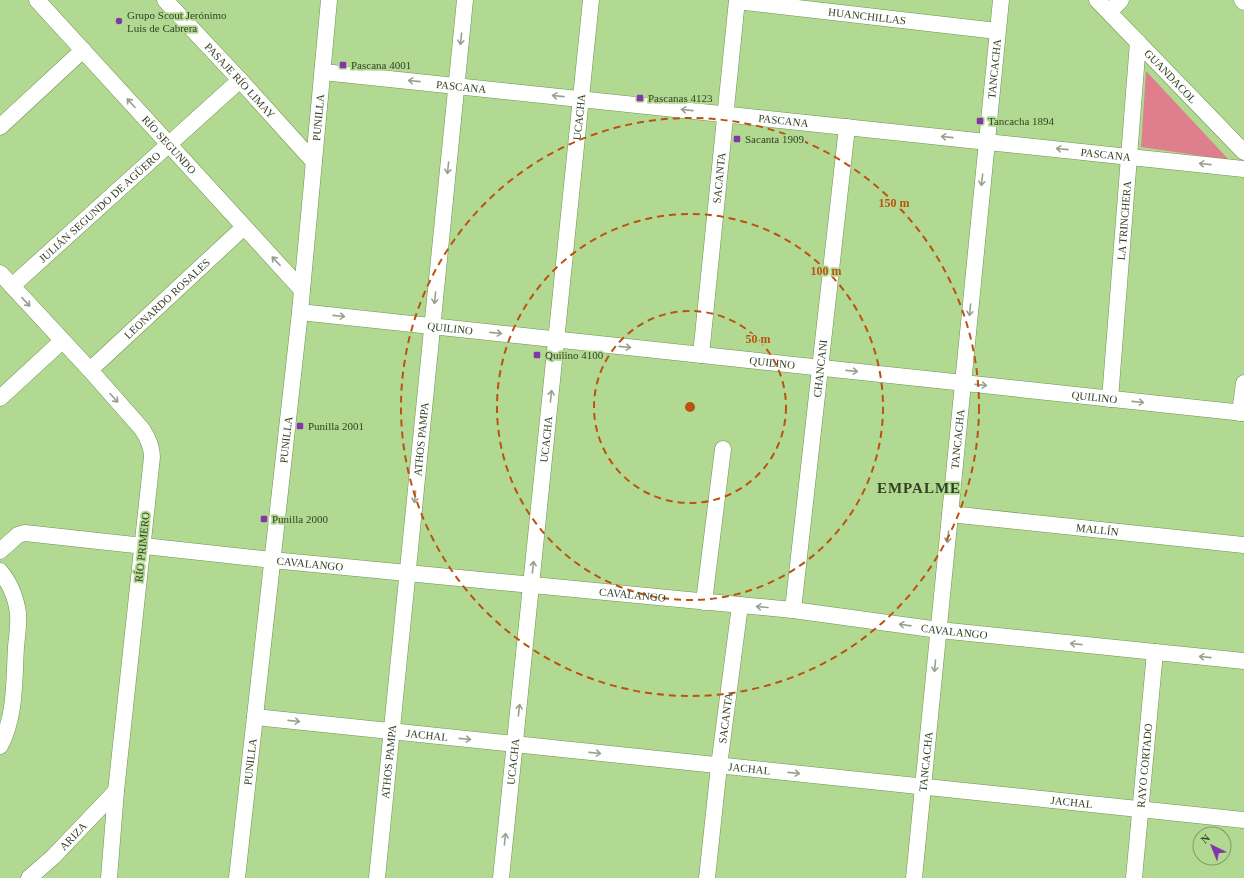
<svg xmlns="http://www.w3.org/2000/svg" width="1244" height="878" font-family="'Times New Roman',serif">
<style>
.green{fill:#df7f8d}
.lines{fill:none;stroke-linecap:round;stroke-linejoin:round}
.minor-casing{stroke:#6f924e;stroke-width:17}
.minor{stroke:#fff;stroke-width:16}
.oneway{stroke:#98a092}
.ring{fill:none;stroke:#ba5312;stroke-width:2;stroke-dasharray:7 5}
.poi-dot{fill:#8137a9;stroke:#b2d991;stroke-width:1.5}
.labels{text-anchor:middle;stroke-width:3.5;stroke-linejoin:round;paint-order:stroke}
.poi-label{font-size:11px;fill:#324124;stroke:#b2d991;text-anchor:start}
.street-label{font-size:11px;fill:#324124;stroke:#b2d991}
.district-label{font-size:15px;font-weight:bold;letter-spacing:1px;fill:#324124;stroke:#b2d991}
.centre{fill:#ba5312;stroke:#b2d991;stroke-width:2}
.ring-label{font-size:12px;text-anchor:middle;font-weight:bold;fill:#ba5312;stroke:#b2d991;stroke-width:3.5;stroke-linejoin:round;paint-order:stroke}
</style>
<rect width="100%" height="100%" fill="#b2d991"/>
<path class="green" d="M 1146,71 L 1229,160 L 1141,147 Z"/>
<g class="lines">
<defs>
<g id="minor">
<path id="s1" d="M 37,0 L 302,290"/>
<path id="s2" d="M 165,0 L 240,80 L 314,162"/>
<path id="s3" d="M 1097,0 L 1244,152"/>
<path d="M 1242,0 L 1244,2"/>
<path id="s4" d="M 737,1 L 997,31"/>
<path d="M 1109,12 L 1121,0"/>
<path id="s5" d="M 323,72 L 1244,169"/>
<path d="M 0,127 L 83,50"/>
<path d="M 0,273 L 90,370 L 142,429 C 148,438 152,446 152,457 L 116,791 L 109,878"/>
<path id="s6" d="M 12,286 L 240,80"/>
<path id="s7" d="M 300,312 L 1244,413"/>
<path id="s8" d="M 701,355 L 737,0"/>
<path id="s9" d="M 90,370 L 244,227"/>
<path d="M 0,398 L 62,341"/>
<path id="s10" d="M 1110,399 L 1138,42"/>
<path d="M 1240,413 L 1244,383"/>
<path id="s11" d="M 950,514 L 1244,545"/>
<path id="s12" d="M 0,551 L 18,535 L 25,533 L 272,560 L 793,610 L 939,630 L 1244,661"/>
<path d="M 0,571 C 10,583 16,598 18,613 C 19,624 17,636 16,647 C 14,679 16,716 0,746"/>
<path d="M 704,602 L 723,449"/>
<path id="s13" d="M 793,610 L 847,127"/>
<path id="s14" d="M 255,717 L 1244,820"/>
<path id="s15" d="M 29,878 L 53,857 L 116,791"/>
<path id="s16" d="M 237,878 L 300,312 L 329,0"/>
<path id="s17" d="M 377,878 L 465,0"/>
<path id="s18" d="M 501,878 L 591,0"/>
<path id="s19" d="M 707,878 L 719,766 L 740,605"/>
<path id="s20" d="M 914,878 L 1001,0"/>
<path id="s21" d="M 1134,878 L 1155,652"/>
</g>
</defs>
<use href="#minor" class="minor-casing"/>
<use href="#minor" class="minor"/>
</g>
<defs><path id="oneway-shaft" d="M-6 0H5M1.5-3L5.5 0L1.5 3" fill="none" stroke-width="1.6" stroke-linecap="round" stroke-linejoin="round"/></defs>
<g class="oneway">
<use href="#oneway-shaft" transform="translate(461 39) rotate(96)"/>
<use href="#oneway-shaft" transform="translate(414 81) rotate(-174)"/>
<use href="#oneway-shaft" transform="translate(558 96) rotate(-174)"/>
<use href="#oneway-shaft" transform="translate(131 103) rotate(-132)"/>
<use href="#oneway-shaft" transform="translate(687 110) rotate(-174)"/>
<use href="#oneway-shaft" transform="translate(947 137) rotate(-174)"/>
<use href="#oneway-shaft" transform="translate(1062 149) rotate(-174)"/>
<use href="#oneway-shaft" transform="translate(1205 164) rotate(-174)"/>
<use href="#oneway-shaft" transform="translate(448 168) rotate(96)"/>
<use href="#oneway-shaft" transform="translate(982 180) rotate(96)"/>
<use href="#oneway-shaft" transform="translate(276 261) rotate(-133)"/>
<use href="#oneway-shaft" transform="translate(435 298) rotate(96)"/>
<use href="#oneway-shaft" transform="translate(26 302) rotate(47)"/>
<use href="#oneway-shaft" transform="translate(970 310) rotate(96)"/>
<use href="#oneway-shaft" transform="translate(339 316) rotate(6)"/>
<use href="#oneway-shaft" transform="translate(496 333) rotate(6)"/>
<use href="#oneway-shaft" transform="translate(625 347) rotate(6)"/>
<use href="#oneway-shaft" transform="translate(852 371) rotate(6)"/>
<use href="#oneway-shaft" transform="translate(981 385) rotate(6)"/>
<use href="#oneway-shaft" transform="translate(551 396) rotate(-84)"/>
<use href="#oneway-shaft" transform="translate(114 398) rotate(48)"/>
<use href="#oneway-shaft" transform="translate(1138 402) rotate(6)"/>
<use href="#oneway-shaft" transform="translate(415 497) rotate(96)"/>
<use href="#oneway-shaft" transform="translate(948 537) rotate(96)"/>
<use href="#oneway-shaft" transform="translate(533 567) rotate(-84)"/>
<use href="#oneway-shaft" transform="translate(762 607) rotate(-175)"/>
<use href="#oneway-shaft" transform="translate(905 625) rotate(-172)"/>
<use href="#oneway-shaft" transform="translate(1076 644) rotate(-174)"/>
<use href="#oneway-shaft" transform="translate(1205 657) rotate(-174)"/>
<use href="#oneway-shaft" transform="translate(935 666) rotate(95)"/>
<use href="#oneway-shaft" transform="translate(519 710) rotate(-84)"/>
<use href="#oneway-shaft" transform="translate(294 721) rotate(6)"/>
<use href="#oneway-shaft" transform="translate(465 739) rotate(6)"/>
<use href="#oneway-shaft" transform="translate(595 753) rotate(6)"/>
<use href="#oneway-shaft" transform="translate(794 773) rotate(6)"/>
<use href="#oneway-shaft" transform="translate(505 839) rotate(-84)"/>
</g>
<g class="ring">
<circle cx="690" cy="407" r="96"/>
<circle cx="690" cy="407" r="193"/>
<circle cx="690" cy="407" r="289"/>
</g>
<g class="poi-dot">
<circle cx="119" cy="21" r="4"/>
<rect x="339" y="61" width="8" height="8" rx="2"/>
<rect x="636" y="94" width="8" height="8" rx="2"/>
<rect x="976" y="117" width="8" height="8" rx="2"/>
<rect x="733" y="135" width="8" height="8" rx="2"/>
<rect x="533" y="351" width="8" height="8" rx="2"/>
<rect x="296" y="422" width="8" height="8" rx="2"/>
<rect x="260" y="515" width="8" height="8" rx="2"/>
</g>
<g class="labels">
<g class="poi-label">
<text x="127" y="19">Grupo Scout Jerónimo<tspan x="127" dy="13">Luis de Cabrera</tspan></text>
<text x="351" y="69">Pascana 4001</text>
<text x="648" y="102">Pascanas 4123</text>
<text x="988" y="125">Tancacha 1894</text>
<text x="745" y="143">Sacanta 1909</text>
<text x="545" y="359">Quilino 4100</text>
<text x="308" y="430">Punilla 2001</text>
<text x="272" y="523">Punilla 2000</text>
</g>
<g class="street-label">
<text dy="4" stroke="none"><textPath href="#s4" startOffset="131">HUANCHILLAS</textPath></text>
<text dy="4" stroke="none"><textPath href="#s20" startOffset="813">TANCACHA</textPath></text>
<text dy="4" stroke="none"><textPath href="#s3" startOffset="106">GUANDACOL</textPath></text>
<text dy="4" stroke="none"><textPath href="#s2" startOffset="110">PASAJE RÍO LIMAY</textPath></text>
<text dy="4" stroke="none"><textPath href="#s5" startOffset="139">PASCANA</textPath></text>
<text dy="4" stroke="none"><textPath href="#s16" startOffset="765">PUNILLA</textPath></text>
<text dy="4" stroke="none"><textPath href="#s18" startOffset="765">UCACHA</textPath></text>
<text dy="4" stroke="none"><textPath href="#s5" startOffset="463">PASCANA</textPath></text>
<text dy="4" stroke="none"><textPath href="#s1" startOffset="196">RÍO SEGUNDO</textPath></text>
<text dy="4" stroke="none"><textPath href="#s5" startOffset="787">PASCANA</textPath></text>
<text dy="4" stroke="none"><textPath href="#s8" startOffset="178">SACANTA</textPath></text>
<text dy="4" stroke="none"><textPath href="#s6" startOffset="118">JULIÁN SEGUNDO DE AGÜERO</textPath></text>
<text dy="4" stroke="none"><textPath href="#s10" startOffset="179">LA TRINCHERA</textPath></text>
<text dy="4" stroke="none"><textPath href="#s9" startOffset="105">LEONARDO ROSALES</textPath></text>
<text dy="4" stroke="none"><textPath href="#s7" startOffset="151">QUILINO</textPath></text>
<text dy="4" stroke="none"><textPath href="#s7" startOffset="475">QUILINO</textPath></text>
<text dy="4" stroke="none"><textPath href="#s13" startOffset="243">CHANCANI</textPath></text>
<text dy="4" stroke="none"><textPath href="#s7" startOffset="799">QUILINO</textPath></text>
<text dy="4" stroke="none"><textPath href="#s16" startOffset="441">PUNILLA</textPath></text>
<text dy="4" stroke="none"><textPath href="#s17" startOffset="441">ATHOS PAMPA</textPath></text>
<text dy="4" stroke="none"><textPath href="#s18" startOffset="441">UCACHA</textPath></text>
<text dy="4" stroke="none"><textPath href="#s20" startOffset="441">TANCACHA</textPath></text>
<text dy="4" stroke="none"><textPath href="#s11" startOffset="148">MALLÍN</textPath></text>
<text transform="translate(142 547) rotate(-84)" y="4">RÍO PRIMERO</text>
<text dy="4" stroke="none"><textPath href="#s12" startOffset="318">CAVALANGO</textPath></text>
<text dy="4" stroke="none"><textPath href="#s12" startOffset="642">CAVALANGO</textPath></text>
<text dy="4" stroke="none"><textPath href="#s12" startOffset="966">CAVALANGO</textPath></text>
<text dy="4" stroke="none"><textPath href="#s19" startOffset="161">SACANTA</textPath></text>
<text dy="4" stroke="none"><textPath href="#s14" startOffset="173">JACHAL</textPath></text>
<text dy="4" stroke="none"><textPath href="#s16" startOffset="117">PUNILLA</textPath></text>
<text dy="4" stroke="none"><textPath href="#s17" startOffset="117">ATHOS PAMPA</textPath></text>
<text dy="4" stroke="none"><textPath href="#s18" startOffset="117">UCACHA</textPath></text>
<text dy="4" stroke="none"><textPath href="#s20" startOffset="117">TANCACHA</textPath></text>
<text dy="4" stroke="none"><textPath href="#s21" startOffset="113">RAYO CORTADO</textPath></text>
<text dy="4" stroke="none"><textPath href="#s14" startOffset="497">JACHAL</textPath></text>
<text dy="4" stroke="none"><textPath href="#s14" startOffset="821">JACHAL</textPath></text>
<text dy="4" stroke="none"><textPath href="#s15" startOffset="61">ARIZA</textPath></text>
</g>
<g class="district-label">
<text x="919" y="493">EMPALME</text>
</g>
</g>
<circle cx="690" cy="407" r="6" class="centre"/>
<g class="ring-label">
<text x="894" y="207">150 m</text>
<text x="826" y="275">100 m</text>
<text x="758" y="343">50 m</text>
</g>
<g transform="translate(1212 846) rotate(317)"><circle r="19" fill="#b2d991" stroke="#7f9c65"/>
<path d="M0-3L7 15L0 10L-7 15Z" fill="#8137a9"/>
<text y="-6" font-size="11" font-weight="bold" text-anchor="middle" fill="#324124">N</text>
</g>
</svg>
